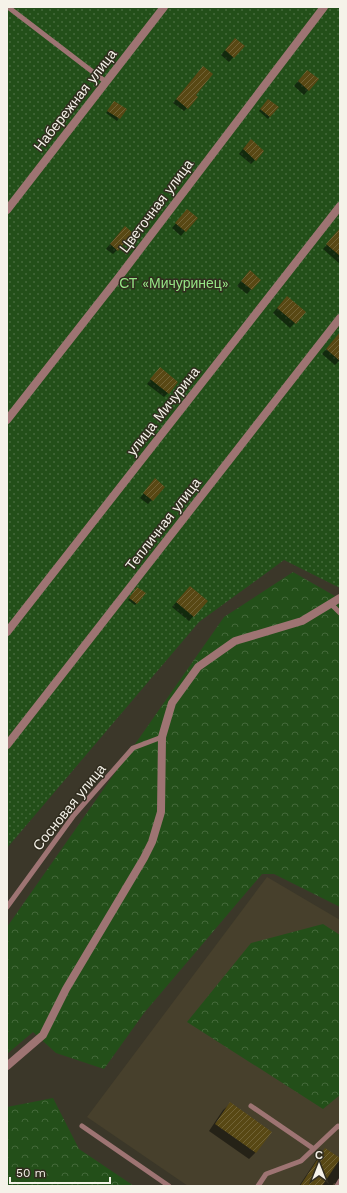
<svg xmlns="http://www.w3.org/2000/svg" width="347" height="1193" font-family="'Work Sans',sans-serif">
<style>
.built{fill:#47402c}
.forest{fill:url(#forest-crowns)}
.park{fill:url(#park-dots)}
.shadow{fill:#0007}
.building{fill:url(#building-hatch)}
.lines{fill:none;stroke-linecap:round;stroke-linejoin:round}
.lane{stroke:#9e7473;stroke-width:5}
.street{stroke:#9e7473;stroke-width:8}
.labels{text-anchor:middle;stroke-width:3;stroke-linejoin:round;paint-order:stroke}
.street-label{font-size:14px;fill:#f5f2e9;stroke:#312d1f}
.park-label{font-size:14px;fill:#96e585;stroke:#312d1f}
</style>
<defs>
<pattern id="forest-crowns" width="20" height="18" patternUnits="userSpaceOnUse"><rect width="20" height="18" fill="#234f19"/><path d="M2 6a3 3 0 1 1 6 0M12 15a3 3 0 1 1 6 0" fill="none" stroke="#44693a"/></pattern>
<pattern id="park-dots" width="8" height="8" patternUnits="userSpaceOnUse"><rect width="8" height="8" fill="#234f19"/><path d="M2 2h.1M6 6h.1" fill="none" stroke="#44693a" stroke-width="1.8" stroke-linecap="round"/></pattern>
<pattern id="building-hatch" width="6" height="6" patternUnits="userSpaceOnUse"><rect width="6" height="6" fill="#584814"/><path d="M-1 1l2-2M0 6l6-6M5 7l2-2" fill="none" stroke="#716336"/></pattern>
</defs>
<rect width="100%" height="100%" fill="#3b3729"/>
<path class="built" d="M 267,877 L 340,920 L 340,1186 L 188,1186 L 87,1117 Z"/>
<path class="forest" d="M 293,572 L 340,599 L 340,907 L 274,874 L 262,874 L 144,1013 L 104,1069 L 56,1053 L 33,1032 L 7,1054 L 7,927 L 224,617 Z
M 323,924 L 340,935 L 340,1095 L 323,1109 L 187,1022 L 251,943 Z
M 53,1098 L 79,1149 L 134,1186 L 7,1186 L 7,1107 Z"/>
<path class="park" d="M 7,7 L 340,7 L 340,588 L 284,560 L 199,622 L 7,848 Z"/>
<path class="shadow" d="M 231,43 L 243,46 L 229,62 L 221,55 Z
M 200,70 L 194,95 L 187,108 L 184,111 L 173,103 Z
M 303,75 L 308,90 L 304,95 L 294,86 Z
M 268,100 L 277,108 L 268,119 L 259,111 Z
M 113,104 L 125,109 L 117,121 L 106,113 Z
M 246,145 L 255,160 L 251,164 L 239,154 Z
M 183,215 L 185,231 L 181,236 L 172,228 Z
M 340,231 L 340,264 L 323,249 L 335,235 Z
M 120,232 L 117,250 L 113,254 L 106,249 Z
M 245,276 L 260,280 L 247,294 L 237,286 Z
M 283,301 L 305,312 L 290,328 L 273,313 Z
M 340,340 L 340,360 L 335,365 L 322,354 L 332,342 Z
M 156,373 L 168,393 L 164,397 L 147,384 Z
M 151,484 L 152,500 L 148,504 L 140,498 Z
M 136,590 L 137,603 L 135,605 L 128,600 Z
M 186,591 L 206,602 L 189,621 L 172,607 Z
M 230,1104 L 256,1152 L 249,1159 L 209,1131 L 223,1110 Z
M 326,1149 L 340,1159 L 340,1186 L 337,1186 L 335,1183 L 334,1183 L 332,1186 L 299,1186 L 319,1156 Z"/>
<path class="building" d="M 235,38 L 245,46 L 234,58 L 225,50 Z
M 203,66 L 213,74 L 196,95 L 198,97 L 188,109 L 176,99 Z
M 307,70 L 319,79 L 309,91 L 298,81 Z
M 268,99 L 279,107 L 270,117 L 260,109 Z
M 114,101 L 127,109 L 120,119 L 107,111 Z
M 251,139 L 264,151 L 256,161 L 243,149 Z
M 187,209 L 198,218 L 186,232 L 175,223 Z
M 125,226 L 133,233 L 118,251 L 110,244 Z
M 340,228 L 340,256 L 326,244 Z
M 250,270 L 261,280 L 252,290 L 241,281 Z
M 287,296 L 306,312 L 296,324 L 277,308 Z
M 340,332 L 340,361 L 326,349 Z
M 160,367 L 178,382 L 169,394 L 150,379 Z
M 155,478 L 165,487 L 153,501 L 143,493 Z
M 190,586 L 208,601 L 194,617 L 176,602 Z
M 137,587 L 146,593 L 137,604 L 129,598 Z
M 230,1102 L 272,1132 L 256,1153 L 215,1124 Z
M 325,1148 L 340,1158 L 340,1159 L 322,1186 L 300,1186 Z"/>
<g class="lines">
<path class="lane" d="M 8,7 L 106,82
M 331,604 L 340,613
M 7,907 L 74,815 L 133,748 L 162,737
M 251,1106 L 314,1149
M 82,1126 L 169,1186
M 258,1186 L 266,1174 L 301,1161 L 338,1126 L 340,1127
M 337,1186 L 340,1181"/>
<path class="street" d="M 7,210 L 164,7
M 7,420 L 119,277 L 324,7
M 7,632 L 340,206
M 7,745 L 340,318
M 7,1066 L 43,1035 L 66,989 L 144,858 L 152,842 L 161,812 L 162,737 L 172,703 L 198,667 L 235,641 L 302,621 L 340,598"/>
</g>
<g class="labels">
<g class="street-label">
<text transform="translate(75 100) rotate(-52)" y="5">Набережная улица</text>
<text transform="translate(156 206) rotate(-53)" y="5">Цветочная улица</text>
<text transform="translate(163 411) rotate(-52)" y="5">улица Мичурина</text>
<text transform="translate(163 524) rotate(-52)" y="5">Тепличная улица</text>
<text transform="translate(69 807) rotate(-51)" y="5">Сосновая улица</text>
</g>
<g class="park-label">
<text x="174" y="288">СТ «Мичуринец»</text>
</g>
</g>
<rect width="347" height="1193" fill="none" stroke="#f5f2e9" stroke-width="16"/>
<g transform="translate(319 1165)" stroke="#312d1f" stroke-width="3" paint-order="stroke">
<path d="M0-3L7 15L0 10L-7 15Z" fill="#f5f2e9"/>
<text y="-6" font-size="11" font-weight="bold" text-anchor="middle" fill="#f5f2e9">С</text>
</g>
<path d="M10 1177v6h100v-6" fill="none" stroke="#f5f2e9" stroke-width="2"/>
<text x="16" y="1177" font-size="12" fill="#f5f2e9" stroke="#312d1f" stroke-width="3" paint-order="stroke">50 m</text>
</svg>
